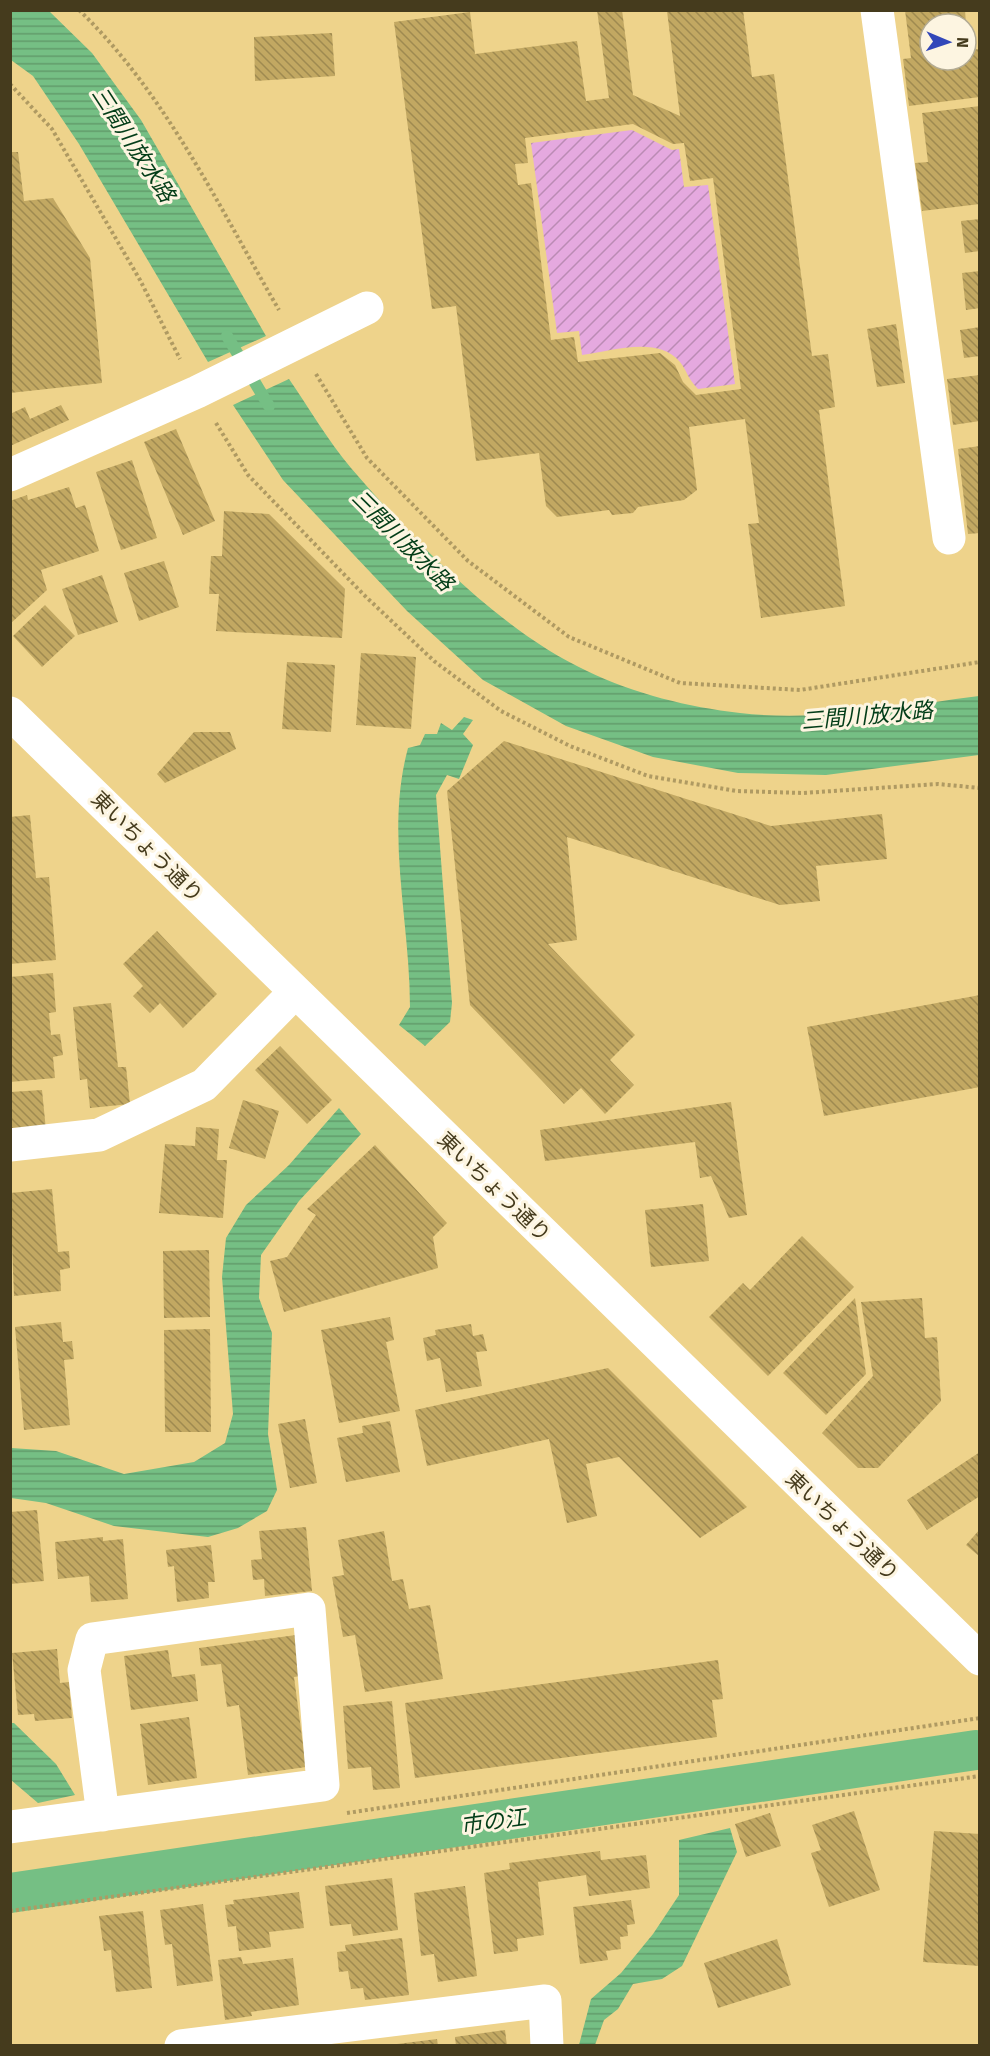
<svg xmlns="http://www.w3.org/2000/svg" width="990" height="2056" font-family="'Fira Sans','Noto Sans JP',sans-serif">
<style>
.garden{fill:url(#garden-furrows)}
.water{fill:url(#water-rules)}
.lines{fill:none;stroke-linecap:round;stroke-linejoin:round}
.stream{stroke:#75bf84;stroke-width:12}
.canal{stroke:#75bf84;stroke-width:40}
.building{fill:url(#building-back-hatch);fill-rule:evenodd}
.path{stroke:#af9a62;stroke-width:4;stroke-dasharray:3 3;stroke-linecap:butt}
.minor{stroke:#fff;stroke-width:33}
.major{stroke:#fff;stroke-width:33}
.labels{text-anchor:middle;stroke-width:6;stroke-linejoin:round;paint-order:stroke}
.street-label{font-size:21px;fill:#453b1d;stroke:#fdf5e1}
.water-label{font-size:22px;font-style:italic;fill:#033d18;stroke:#fdf5e1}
</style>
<defs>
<pattern id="garden-furrows" width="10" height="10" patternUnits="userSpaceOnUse" patternTransform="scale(1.5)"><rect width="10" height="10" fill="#e5a9df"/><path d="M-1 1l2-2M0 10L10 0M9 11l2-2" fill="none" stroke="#bb8bb4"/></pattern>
<pattern id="water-rules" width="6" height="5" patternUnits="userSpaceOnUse" patternTransform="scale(1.5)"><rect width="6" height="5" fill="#75bf84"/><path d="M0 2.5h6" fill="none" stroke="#629c6b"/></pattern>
<pattern id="building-back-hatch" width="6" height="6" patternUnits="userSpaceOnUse" patternTransform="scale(1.5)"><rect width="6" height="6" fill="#c2a862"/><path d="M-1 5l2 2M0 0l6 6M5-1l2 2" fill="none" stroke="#9f8a50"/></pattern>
</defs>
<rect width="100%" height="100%" fill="#eed38b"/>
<path class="garden" d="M 632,130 L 672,150 L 679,149 L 684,187 L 708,185 L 735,384 L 698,389 C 688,379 687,371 680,362 C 658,335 612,351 582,355 L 579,331 L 557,333 L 531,143 Z"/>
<path class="water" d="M 11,10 L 49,11 L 92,53 L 141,120 L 266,336 L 208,362 L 79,144 L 33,76 L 11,60 Z
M 289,379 C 309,408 328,441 351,468 C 414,541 499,630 587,671 C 635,694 688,707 740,713 C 819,722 901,706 979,696 L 979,755 L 826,775 L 738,773 L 653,757 L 566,726 L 483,680 L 407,611 L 283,480 L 233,405 Z
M 464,717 L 473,720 L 463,734 L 473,745 L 459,779 L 447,775 L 436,795 L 452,1003 L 450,1022 L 425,1046 L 399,1025 L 410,1007 C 410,921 385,833 408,748 L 420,745 L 425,734 L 437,734 L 441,723 L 452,730 Z
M 339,1108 L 361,1134 L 299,1201 L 261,1255 L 259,1298 L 272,1333 L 268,1434 L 277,1490 L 267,1511 L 238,1528 L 208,1537 L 114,1526 L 46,1503 L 11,1498 L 11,1448 L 56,1451 L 124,1474 L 194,1462 L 225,1443 L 233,1414 L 222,1277 L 226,1238 L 246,1205 L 289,1165 Z
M 11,1723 L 14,1723 L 56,1764 L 75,1795 L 38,1803 L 11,1780 Z
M 730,1828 L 737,1852 L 682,1966 L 662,1979 L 633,1984 L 618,2009 L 604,2020 L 595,2045 L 579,2045 L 591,1999 L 621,1973 L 653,1934 L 679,1895 L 679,1840 Z"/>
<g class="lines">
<path class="stream" d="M 227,336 L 269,406"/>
<path class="canal" d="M 10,1893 L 976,1750"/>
</g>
<path class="building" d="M 597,10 L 622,10 L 633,95 L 680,116 L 667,11 L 743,10 L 752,77 L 774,74 L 812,356 L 828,354 L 835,407 L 819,410 L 845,606 L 761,618 L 748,524 L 759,523 L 745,419 L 689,427 L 697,490 L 684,500 L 638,507 L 633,513 L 612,515 L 609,510 L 557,517 L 546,506 L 539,453 L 476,461 L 456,306 L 432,309 L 394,22 L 470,12 L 475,54 L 577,41 L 586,101 L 609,98 ZM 633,124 L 673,144 L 684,143 L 690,181 L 713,178 L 741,389 L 696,395 L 683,382 L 675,365 L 660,353 L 578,362 L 574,337 L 551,340 L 531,183 L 518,185 L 515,164 L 528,163 L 525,138 Z
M 905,10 L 965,10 L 966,24 L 930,24 L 930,60 L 966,60 L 967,33 L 970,50 L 980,49 L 980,97 L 909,106 L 903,59 L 911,58 Z
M 332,33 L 335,76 L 255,81 L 254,37 Z
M 980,106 L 980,204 L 922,211 L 915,163 L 928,162 L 922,113 Z
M 10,152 L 18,152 L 24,201 L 53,198 L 90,258 L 102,383 L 10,393 Z
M 980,219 L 980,251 L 965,253 L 961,221 Z
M 980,271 L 980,308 L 966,310 L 962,273 Z
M 896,324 L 905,383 L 877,387 L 867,329 Z
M 980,327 L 980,356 L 964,358 L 960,330 Z
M 980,375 L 980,421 L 953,425 L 947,379 Z
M 61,405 L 69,420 L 10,446 L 10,414 L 25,407 L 30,419 Z
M 176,429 L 215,521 L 183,535 L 144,442 Z
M 980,446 L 980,533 L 968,534 L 958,449 Z
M 132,460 L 157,538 L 121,550 L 96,472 Z
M 69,487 L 76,508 L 85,505 L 99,551 L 41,570 L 47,590 L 10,624 L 10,501 L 27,495 L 28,500 Z
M 224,511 L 269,514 L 345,589 L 342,638 L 216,631 L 219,594 L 209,594 L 211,556 L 222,556 Z
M 164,561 L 179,607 L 139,621 L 124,573 Z
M 102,575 L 118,622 L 78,635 L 62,589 Z
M 45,605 L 75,636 L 42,667 L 13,636 Z
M 361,653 L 416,657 L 411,729 L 356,725 Z
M 287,662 L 335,665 L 331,732 L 282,729 Z
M 194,732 L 230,732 L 236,749 L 165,783 L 157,774 Z
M 504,741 L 771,826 L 882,814 L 887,859 L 816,866 L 820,901 L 780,905 L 567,837 L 577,940 L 548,944 L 635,1035 L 610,1060 L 634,1085 L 605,1114 L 581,1088 L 564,1104 L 470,1005 L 447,791 Z
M 30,815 L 36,878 L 49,877 L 56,960 L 10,964 L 10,817 Z
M 157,931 L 217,994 L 183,1028 L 160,1003 L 150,1013 L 133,996 L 143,986 L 123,964 Z
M 53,973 L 56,1012 L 49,1013 L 51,1035 L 60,1034 L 63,1055 L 53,1057 L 55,1078 L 10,1082 L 10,977 Z
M 980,995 L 980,1087 L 824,1116 L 807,1027 Z
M 111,1003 L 118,1067 L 126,1067 L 130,1104 L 90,1108 L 87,1079 L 80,1080 L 73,1007 Z
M 280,1046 L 332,1100 L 307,1124 L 255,1070 Z
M 42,1090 L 46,1130 L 10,1134 L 10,1092 Z
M 243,1100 L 279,1111 L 265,1159 L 229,1148 Z
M 731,1102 L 747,1215 L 729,1218 L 711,1176 L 700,1178 L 695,1142 L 545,1161 L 540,1130 Z
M 196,1127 L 219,1129 L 217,1160 L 227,1160 L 223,1218 L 159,1213 L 165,1144 L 195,1146 Z
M 375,1145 L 447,1223 L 433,1237 L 438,1268 L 284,1312 L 270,1261 L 287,1257 L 316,1215 L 307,1209 Z
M 52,1189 L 58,1252 L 69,1251 L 70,1268 L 60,1270 L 61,1291 L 14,1296 L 10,1193 Z
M 703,1204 L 709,1261 L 651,1267 L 645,1210 Z
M 802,1236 L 854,1287 L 768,1376 L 709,1317 L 743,1283 L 750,1290 Z
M 209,1250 L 210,1317 L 164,1318 L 163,1251 Z
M 855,1298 L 866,1374 L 826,1415 L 783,1373 Z
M 922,1298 L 925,1338 L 937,1337 L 941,1401 L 878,1468 L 858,1468 L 822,1433 L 873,1376 L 861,1302 Z
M 390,1317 L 394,1340 L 386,1342 L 400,1411 L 339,1423 L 321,1330 Z
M 61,1322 L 63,1342 L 72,1341 L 74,1359 L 64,1360 L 70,1425 L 24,1430 L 15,1327 Z
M 471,1324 L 473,1336 L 483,1334 L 487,1351 L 476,1352 L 482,1386 L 446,1392 L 440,1358 L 427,1361 L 423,1338 L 436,1335 L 435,1330 Z
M 210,1329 L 211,1432 L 165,1432 L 164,1330 Z
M 608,1368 L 747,1507 L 700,1538 L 619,1457 L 586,1464 L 597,1516 L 567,1523 L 549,1439 L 427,1466 L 415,1410 Z
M 305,1419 L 317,1483 L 290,1488 L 278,1424 Z
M 390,1421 L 400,1472 L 346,1482 L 337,1438 L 363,1433 L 362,1426 Z
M 980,1452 L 980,1496 L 927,1530 L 907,1500 Z
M 37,1510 L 44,1581 L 10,1584 L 10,1512 Z
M 306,1527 L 312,1591 L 265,1596 L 264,1579 L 253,1580 L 251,1560 L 262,1559 L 259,1531 Z
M 980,1529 L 980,1557 L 966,1545 Z
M 384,1531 L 392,1581 L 403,1579 L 409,1609 L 430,1605 L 443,1679 L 365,1692 L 355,1635 L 343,1637 L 332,1577 L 344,1575 L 338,1540 Z
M 103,1537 L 103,1541 L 123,1539 L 128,1599 L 91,1602 L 89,1576 L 58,1579 L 55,1542 Z
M 211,1545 L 215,1582 L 208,1582 L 209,1598 L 177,1602 L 174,1566 L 168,1567 L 166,1550 Z
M 296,1635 L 301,1676 L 294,1677 L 306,1767 L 248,1775 L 239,1705 L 227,1707 L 221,1664 L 201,1666 L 199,1648 Z
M 57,1649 L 60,1683 L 69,1682 L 72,1718 L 35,1721 L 34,1714 L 18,1715 L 12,1653 Z
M 168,1650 L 172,1677 L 195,1674 L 198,1701 L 131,1710 L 124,1656 Z
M 718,1660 L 723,1699 L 712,1700 L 717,1737 L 415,1778 L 405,1703 Z
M 392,1701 L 400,1788 L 373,1790 L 371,1767 L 348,1769 L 343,1706 Z
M 189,1717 L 197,1778 L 148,1785 L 140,1724 Z
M 854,1811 L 880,1890 L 829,1907 L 811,1853 L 821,1850 L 812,1825 Z
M 770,1813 L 781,1846 L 746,1857 L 735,1824 Z
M 934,1831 L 980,1834 L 980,1966 L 923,1962 Z
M 600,1851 L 601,1860 L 646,1855 L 650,1888 L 589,1896 L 586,1875 L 538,1882 L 544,1935 L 517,1939 L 518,1951 L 494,1954 L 484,1873 L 510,1869 L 509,1863 Z
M 392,1878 L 398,1930 L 353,1936 L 351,1924 L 330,1926 L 325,1886 Z
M 465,1886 L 477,1976 L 438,1982 L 434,1954 L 421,1956 L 414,1893 Z
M 299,1892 L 304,1928 L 269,1932 L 271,1947 L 239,1951 L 236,1926 L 228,1927 L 225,1905 L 234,1904 L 233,1900 Z
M 631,1900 L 635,1924 L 627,1925 L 628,1936 L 620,1937 L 621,1949 L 606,1951 L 608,1960 L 580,1964 L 573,1907 Z
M 203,1904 L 213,1981 L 177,1986 L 172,1944 L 165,1945 L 160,1910 Z
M 143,1911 L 152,1988 L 116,1992 L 111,1950 L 104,1951 L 99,1916 Z
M 402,1938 L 409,1995 L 365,2000 L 363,1988 L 351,1989 L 348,1971 L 339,1972 L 337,1952 L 346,1951 L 345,1945 Z
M 777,1939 L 791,1985 L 718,2008 L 704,1963 Z
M 241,1957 L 243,1964 L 293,1958 L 299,2005 L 251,2012 L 252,2016 L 225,2020 L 218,1960 Z
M 505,2030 L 507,2046 L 456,2046 L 455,2037 Z
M 437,2039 L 438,2046 L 397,2046 L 397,2044 Z"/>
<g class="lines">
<path class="path" d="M 79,10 C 166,94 219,207 279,310
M 10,84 L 52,129 L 140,280 L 180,359
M 316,374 L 367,458 L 468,561 L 569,637 L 680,683 L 800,690 L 980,662
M 216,423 L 248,475 L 364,595 L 434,661 L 501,711 L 570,746 L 648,776 L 736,791 L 803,793 L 938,784 L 980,788
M 347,1813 L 980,1718
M 10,1911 L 980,1776"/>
<path class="minor" d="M 877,10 L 949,538
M 10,475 L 197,392 L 367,308
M 10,1145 L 99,1135 L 204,1085 L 294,993
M 10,1827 L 323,1785 L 309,1609 L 92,1639 L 84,1670 L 103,1815
M 181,2046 L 545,2001 L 547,2046"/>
<path class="major" d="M 10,713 L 980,1659"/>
</g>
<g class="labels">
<g class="street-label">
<text transform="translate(147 847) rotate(45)" y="7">東いちょう通り</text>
<text transform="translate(494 1187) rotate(44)" y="7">東いちょう通り</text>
<text transform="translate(842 1526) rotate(44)" y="7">東いちょう通り</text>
</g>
<g class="water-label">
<text transform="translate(134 144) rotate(57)" y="8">三間川放水路</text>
<text transform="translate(403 540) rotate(45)" y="8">三間川放水路</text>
<text transform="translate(867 715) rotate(-5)" y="8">三間川放水路</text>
<text transform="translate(493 1821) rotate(-8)" y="8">市の江</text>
</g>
</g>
<rect width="990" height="2056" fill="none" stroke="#453b1d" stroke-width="24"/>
<g transform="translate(948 42) rotate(92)"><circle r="28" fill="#fdf5e1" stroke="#b3ab93" stroke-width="1.5"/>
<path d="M0-4.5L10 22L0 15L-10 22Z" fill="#3247b9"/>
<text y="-9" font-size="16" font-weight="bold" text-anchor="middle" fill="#453b1d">N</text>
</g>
</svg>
